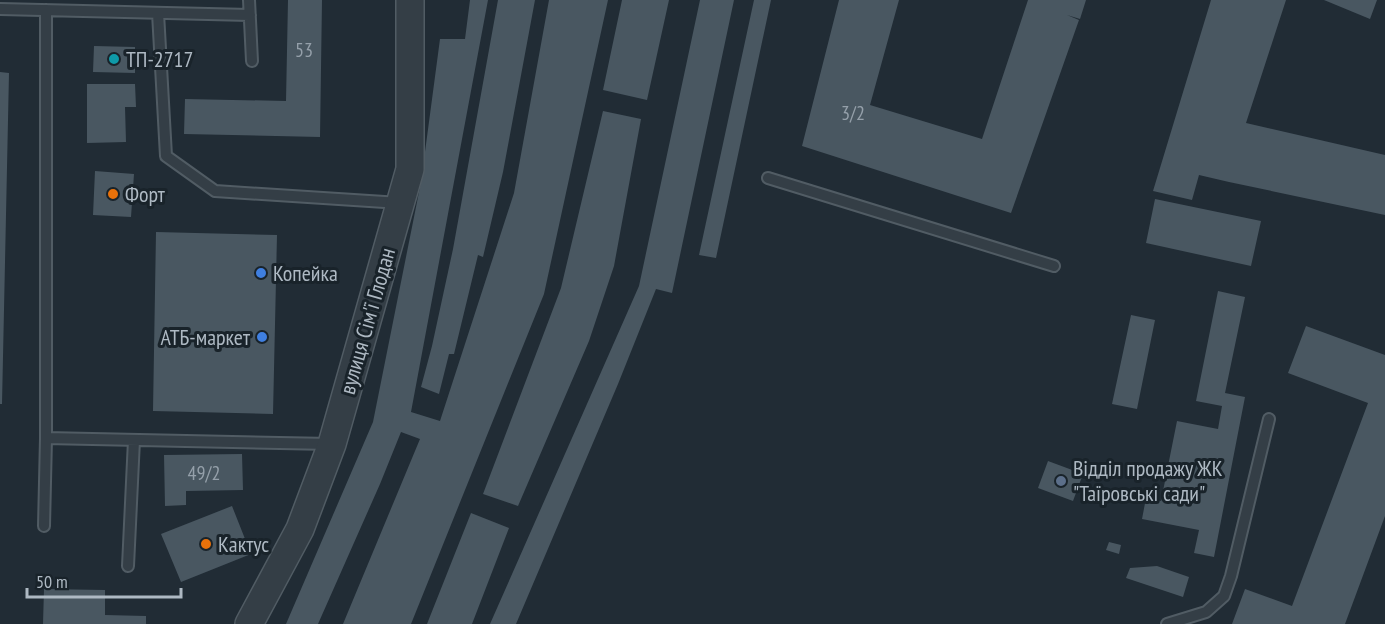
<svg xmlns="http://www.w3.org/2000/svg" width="1385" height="624" font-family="'PT Sans Narrow',sans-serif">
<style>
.building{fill:#495761}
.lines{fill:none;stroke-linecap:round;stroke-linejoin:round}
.service-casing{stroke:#515c64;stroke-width:14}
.tertiary-casing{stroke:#515c64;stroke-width:30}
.service{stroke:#343e46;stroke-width:10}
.tertiary{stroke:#343e46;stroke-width:27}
.culture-dot{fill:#0f9aa8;stroke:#19232a;stroke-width:2}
.food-dot{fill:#e8710a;stroke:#19232a;stroke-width:2}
.shop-dot{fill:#3f7fe0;stroke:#19232a;stroke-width:2}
.service-dot{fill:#5c6f8a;stroke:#19232a;stroke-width:2}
.labels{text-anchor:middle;stroke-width:6;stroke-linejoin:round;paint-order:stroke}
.number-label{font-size:20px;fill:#95a0aa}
.poi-label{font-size:22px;fill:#aeb9c3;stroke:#19232a;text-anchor:start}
.street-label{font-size:22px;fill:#aeb9c3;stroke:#19232a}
</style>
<rect width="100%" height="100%" fill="#212c35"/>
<path class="building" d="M 288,0 L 322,0 L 320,137 L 184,134 L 185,99 L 286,101 Z
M 470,0 L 488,0 L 411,412 L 440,421 L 514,193 L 549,0 L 608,0 L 544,294 L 411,624 L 343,624 L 420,439 L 401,432 L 380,484 L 318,624 L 286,624 L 373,422 L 421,182 L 440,39 L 465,39 Z
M 498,0 L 535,0 L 503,172 L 483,257 L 478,255 L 454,354 L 449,354 L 439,394 L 421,387 L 432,346 L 453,249 Z
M 622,0 L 669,0 L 647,100 L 603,90 Z
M 700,0 L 734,0 L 672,293 L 656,289 L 618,384 L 516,624 L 490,624 L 639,286 Z
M 754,0 L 771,0 L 716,258 L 699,255 Z
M 839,0 L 899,0 L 870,105 L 982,139 L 1028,0 L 1086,0 L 1080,19 L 1067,15 L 1079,20 L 1011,213 L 802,146 Z
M 1211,0 L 1286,0 L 1246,123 L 1385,155 L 1385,215 L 1229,182 L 1199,175 L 1192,200 L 1153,191 Z
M 1324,0 L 1377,0 L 1370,19 Z
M 94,46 L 135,47 L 135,73 L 93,72 Z
M 0,72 L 9,73 L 2,404 L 0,404 Z
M 87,84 L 135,84 L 136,107 L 125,107 L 126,142 L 87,143 Z
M 603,111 L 641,119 L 614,266 L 589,341 L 518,506 L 483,494 L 561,288 Z
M 95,171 L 134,174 L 131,217 L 93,215 Z
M 1155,199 L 1261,221 L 1251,266 L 1146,243 Z
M 156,232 L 277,235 L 273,414 L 153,411 Z
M 1218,291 L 1245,297 L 1225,393 L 1245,397 L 1214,557 L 1194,553 L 1199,530 L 1142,519 L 1146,498 L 1161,501 L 1177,421 L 1218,429 L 1222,406 L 1196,401 Z
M 1131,315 L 1155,320 L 1137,409 L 1112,404 Z
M 1306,326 L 1385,355 L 1385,516 L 1345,624 L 1232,624 L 1245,589 L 1292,606 L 1368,403 L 1288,373 Z
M 242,454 L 243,490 L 186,491 L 186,505 L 165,506 L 164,455 Z
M 1048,461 L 1083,474 L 1073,501 L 1038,488 Z
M 232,506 L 251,554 L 181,582 L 161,534 Z
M 471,513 L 509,528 L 472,624 L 427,624 Z
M 1109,542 L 1121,545 L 1119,554 L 1106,550 Z
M 1157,566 L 1189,577 L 1183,597 L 1126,578 L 1130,568 Z
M 44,589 L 105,590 L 105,615 L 146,616 L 146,624 L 43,624 Z"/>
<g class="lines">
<defs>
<path id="service" d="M 249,0 L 252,61
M 0,9 L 250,15
M 158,13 L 166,156 L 215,191 L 400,203
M 768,178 L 1054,266
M 46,438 L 331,444
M 44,526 L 46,438 L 46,10
M 128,566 L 134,440
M 1167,624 L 1206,612 L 1224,596 L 1231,576 L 1269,419"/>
<path id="tertiary" d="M 249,624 L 300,529 L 332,444 L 410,169 L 410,0"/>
</defs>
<use href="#service" class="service-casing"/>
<use href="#tertiary" class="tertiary-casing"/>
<use href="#service" class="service"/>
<use href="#tertiary" class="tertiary"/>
</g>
<circle class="culture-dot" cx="114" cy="59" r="6"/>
<g class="food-dot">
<circle cx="113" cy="194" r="6"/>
<circle cx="206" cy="544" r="6"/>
</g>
<g class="shop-dot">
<circle cx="261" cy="273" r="6"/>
<circle cx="262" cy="337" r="6"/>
</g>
<circle class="service-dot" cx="1061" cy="481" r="6"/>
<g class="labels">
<g class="number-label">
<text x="304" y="57">53</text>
<text x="853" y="120">3/2</text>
<text x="204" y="480">49/2</text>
</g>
<g class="poi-label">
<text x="126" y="67">ТП-2717</text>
<text x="125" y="202">Форт</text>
<text x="273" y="281">Копейка</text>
<text x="250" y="345" text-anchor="end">АТБ-маркет</text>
<text x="1073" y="476">Відділ продажу ЖК<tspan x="1073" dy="25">"Таїровські сади"</tspan></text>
<text x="218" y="552">Кактус</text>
</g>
<g class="street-label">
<text transform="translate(367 321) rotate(-74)" y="8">вулиця Сім'ї Глодан</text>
</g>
</g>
<path d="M27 588v9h154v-9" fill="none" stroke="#aeb9c3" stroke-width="3"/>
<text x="36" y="588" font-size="18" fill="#aeb9c3" stroke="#19232a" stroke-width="4.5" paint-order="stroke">50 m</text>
</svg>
